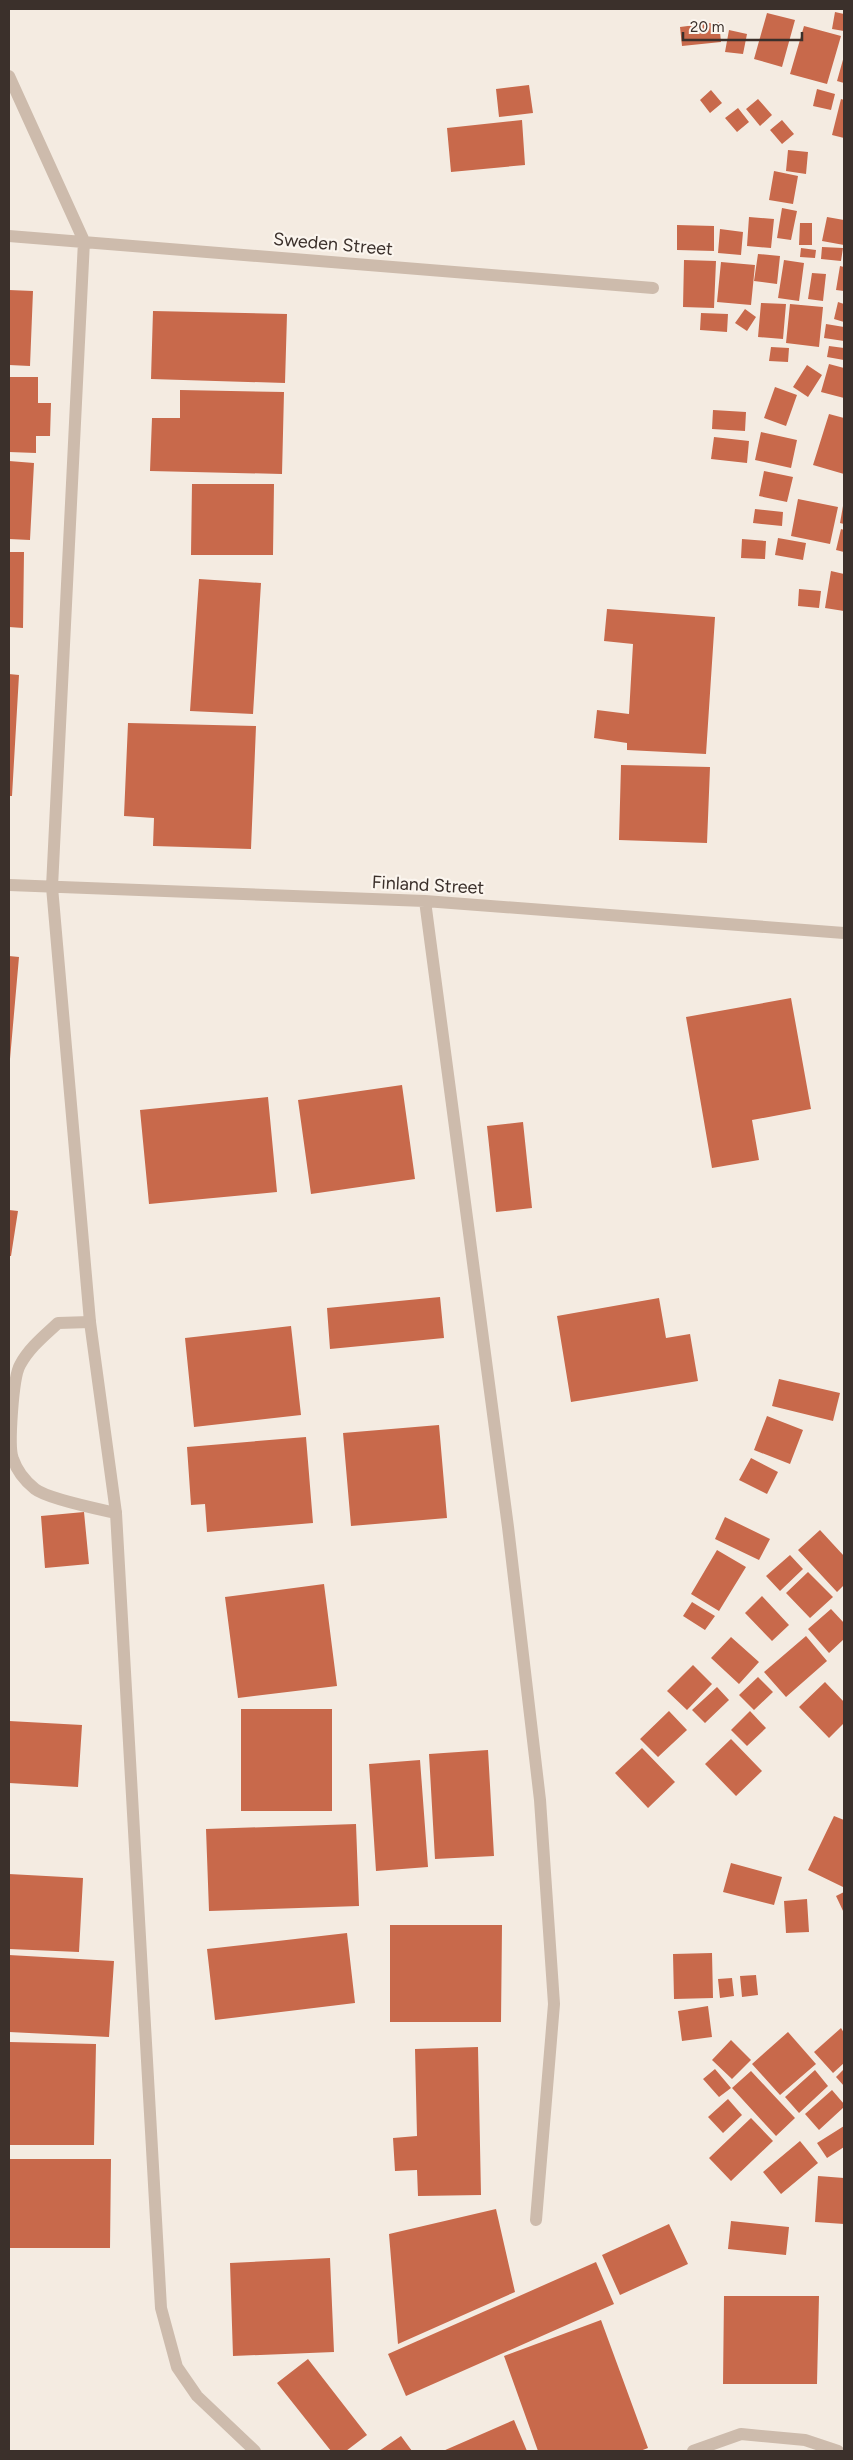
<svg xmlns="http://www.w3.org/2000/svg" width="853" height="2460" font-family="Figtree,sans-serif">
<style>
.building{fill:#c8694b}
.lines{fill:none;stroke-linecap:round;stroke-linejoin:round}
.lane{stroke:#cdbbac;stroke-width:12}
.street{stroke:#cdbbac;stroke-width:12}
.labels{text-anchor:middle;stroke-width:4.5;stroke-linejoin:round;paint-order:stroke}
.street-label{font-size:18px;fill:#3b302b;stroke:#fbf5ee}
</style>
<rect width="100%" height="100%" fill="#f4ebe1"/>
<path class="building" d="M 835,12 L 844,14 L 844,31 L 832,29 Z
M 767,13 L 795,20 L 782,67 L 754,59 Z
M 719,22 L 721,42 L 682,46 L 680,27 Z
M 804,26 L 841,36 L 827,84 L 790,74 Z
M 729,30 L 747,34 L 743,54 L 725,52 Z
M 844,56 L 844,83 L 837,81 Z
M 529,85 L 533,113 L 499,117 L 496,89 Z
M 817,89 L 835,94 L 831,110 L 813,106 Z
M 711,90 L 722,103 L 710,113 L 700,100 Z
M 758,99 L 772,115 L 760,126 L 746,109 Z
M 841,99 L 844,100 L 844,138 L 832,135 Z
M 738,108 L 749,122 L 737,132 L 725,118 Z
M 522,120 L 525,165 L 451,172 L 447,128 Z
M 782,120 L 794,134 L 782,144 L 770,130 Z
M 788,150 L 808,152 L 806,174 L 786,171 Z
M 774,171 L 798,176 L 793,204 L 769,200 Z
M 782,208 L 797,211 L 791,240 L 777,238 Z
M 749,217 L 774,219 L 771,248 L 747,246 Z
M 827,217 L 844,220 L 844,245 L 822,241 Z
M 800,223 L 812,223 L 812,245 L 799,245 Z
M 677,225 L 714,226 L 714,251 L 677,250 Z
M 720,229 L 743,232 L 741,255 L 718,253 Z
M 822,247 L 843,248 L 841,261 L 821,259 Z
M 801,248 L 816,250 L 815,258 L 800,257 Z
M 758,254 L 780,256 L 777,284 L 754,281 Z
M 684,260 L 716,261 L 714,308 L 683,307 Z
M 784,260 L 804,263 L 799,301 L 778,298 Z
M 721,262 L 755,265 L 751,305 L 717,302 Z
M 840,266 L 844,267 L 844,291 L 836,290 Z
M 812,273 L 826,274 L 823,301 L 808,299 Z
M 9,290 L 33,291 L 30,366 L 9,365 Z
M 838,302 L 844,304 L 844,322 L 834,319 Z
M 761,303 L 786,304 L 783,339 L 758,337 Z
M 790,304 L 823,307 L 819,347 L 786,343 Z
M 745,309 L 756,317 L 747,331 L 735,323 Z
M 153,311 L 287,314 L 285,383 L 151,379 Z
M 701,313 L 728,314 L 727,332 L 700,330 Z
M 826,324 L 844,327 L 844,341 L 824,338 Z
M 829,346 L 844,348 L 844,360 L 827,357 Z
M 771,347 L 789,348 L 788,362 L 769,361 Z
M 829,364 L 844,368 L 844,398 L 821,392 Z
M 807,365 L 822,375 L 808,397 L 793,387 Z
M 9,377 L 38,377 L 38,403 L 51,403 L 50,436 L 36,436 L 36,453 L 9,452 Z
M 775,387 L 797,395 L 786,426 L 764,418 Z
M 180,390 L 284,392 L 282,474 L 150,471 L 152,418 L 180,418 Z
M 713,410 L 746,412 L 745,431 L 712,429 Z
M 829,414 L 844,418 L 844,474 L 813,465 Z
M 761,432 L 797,440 L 791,468 L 755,460 Z
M 714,437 L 749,441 L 747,463 L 711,459 Z
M 9,461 L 34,463 L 30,540 L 9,539 Z
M 764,471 L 793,477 L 787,502 L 759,496 Z
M 192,484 L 274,484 L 273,555 L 191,555 Z
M 798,499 L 838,507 L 830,544 L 791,536 Z
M 843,506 L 844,506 L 844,524 L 840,523 Z
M 755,509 L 783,512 L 782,526 L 753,523 Z
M 841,529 L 844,530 L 844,552 L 836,550 Z
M 778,538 L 806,543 L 803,560 L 775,555 Z
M 742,539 L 766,541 L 765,559 L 741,558 Z
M 9,552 L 24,552 L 23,628 L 9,627 Z
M 831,571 L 844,574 L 844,611 L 825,608 Z
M 199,579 L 261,583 L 253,714 L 190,711 Z
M 799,589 L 821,591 L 819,608 L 798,606 Z
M 607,609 L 715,617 L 706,754 L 627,750 L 627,743 L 594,738 L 597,710 L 629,714 L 633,644 L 604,641 Z
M 9,674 L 19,675 L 12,796 L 9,796 Z
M 128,723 L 256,726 L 251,849 L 153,846 L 154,818 L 124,816 Z
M 621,765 L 710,767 L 707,843 L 619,840 Z
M 9,956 L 19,957 L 10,1059 L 9,1059 Z
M 791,998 L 811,1109 L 752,1120 L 759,1160 L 712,1168 L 686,1017 Z
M 402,1085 L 415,1179 L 311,1194 L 298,1100 Z
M 268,1097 L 277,1192 L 149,1204 L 140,1110 Z
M 523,1122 L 532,1208 L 496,1212 L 487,1126 Z
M 9,1210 L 18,1211 L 11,1256 L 9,1256 Z
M 440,1297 L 444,1338 L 330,1349 L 327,1308 Z
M 659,1298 L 666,1338 L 690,1334 L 698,1381 L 571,1402 L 557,1316 Z
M 291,1326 L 301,1415 L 194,1427 L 185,1338 Z
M 779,1379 L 840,1393 L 833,1421 L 772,1406 Z
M 767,1416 L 803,1430 L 790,1464 L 754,1450 Z
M 439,1425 L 447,1518 L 351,1526 L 343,1433 Z
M 306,1437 L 313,1523 L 207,1532 L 205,1504 L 191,1505 L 187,1447 Z
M 751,1458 L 778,1472 L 767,1494 L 739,1480 Z
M 84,1512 L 89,1564 L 45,1568 L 41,1516 Z
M 725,1517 L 770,1539 L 759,1560 L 715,1539 Z
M 820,1530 L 844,1556 L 844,1585 L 837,1592 L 798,1550 Z
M 717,1550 L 746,1567 L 719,1611 L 691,1594 Z
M 790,1555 L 803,1569 L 780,1591 L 766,1576 Z
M 808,1572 L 833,1597 L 810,1618 L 786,1593 Z
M 324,1584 L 337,1686 L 238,1698 L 225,1597 Z
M 762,1596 L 789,1625 L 772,1641 L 745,1613 Z
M 692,1602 L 715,1616 L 705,1630 L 683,1616 Z
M 831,1609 L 844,1623 L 844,1639 L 829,1653 L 808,1629 Z
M 806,1636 L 827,1661 L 786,1697 L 764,1672 Z
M 731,1637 L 759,1662 L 739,1684 L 711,1658 Z
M 693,1665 L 712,1684 L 687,1710 L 667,1691 Z
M 758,1677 L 773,1692 L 754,1710 L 739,1695 Z
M 825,1682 L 844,1702 L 844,1723 L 829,1738 L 799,1707 Z
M 717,1687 L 729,1700 L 705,1723 L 692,1710 Z
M 241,1709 L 332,1709 L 332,1811 L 241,1811 Z
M 669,1711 L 687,1730 L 658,1757 L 640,1739 Z
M 750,1711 L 766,1728 L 747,1746 L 731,1730 Z
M 9,1721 L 82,1725 L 78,1787 L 9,1783 Z
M 731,1739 L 762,1771 L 736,1796 L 705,1764 Z
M 642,1748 L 675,1782 L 648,1808 L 615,1773 Z
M 488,1750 L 494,1856 L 435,1859 L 429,1754 Z
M 420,1760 L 428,1867 L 376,1871 L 369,1764 Z
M 834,1816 L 844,1820 L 843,1887 L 808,1870 Z
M 356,1824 L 359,1906 L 209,1911 L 206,1829 Z
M 731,1863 L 782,1877 L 774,1905 L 723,1892 Z
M 9,1874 L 83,1878 L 79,1952 L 9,1949 Z
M 844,1892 L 844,1913 L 836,1896 Z
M 807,1899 L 809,1932 L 786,1933 L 784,1901 Z
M 390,1925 L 502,1925 L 501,2022 L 390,2022 Z
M 347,1933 L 355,2003 L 215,2020 L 207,1949 Z
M 712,1953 L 713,1998 L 674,1999 L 673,1954 Z
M 9,1955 L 114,1961 L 109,2037 L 9,2032 Z
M 756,1975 L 758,1995 L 742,1997 L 740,1976 Z
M 732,1978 L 734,1996 L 720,1998 L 718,1979 Z
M 708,2006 L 712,2037 L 682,2041 L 678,2011 Z
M 841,2028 L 844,2033 L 844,2063 L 833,2073 L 814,2052 Z
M 788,2032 L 816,2064 L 780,2095 L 752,2064 Z
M 731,2040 L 751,2060 L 732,2079 L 712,2060 Z
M 9,2042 L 96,2044 L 94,2145 L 9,2145 Z
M 478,2047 L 481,2195 L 418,2196 L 417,2170 L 395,2171 L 393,2138 L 417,2136 L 415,2049 Z
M 715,2069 L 731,2088 L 719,2097 L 703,2079 Z
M 844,2069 L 844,2086 L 836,2077 Z
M 815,2070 L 828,2086 L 799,2113 L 785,2097 Z
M 751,2071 L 795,2118 L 776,2136 L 732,2088 Z
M 832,2090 L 844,2104 L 844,2107 L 819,2130 L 805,2114 Z
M 728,2099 L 742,2115 L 723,2133 L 708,2117 Z
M 751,2118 L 773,2141 L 731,2181 L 709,2158 Z
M 844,2126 L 844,2147 L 827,2158 L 817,2143 Z
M 800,2141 L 818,2163 L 781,2194 L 763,2172 Z
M 9,2159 L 111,2159 L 110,2248 L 9,2248 Z
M 818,2176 L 844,2178 L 844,2224 L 815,2222 Z
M 496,2209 L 515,2292 L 398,2344 L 389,2234 Z
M 731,2221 L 789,2227 L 786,2255 L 728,2249 Z
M 669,2224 L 688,2264 L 620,2295 L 602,2255 Z
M 330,2258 L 334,2352 L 233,2356 L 230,2263 Z
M 596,2262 L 614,2304 L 406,2396 L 388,2354 Z
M 724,2296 L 819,2296 L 817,2384 L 723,2384 Z
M 601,2320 L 648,2448 L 640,2451 L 538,2451 L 504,2356 Z
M 308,2359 L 367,2435 L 346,2451 L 331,2451 L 277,2383 Z
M 514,2420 L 527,2451 L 443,2451 Z
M 401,2436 L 412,2451 L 379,2451 Z"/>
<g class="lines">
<path class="lane" d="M 90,1322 L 58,1323 C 44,1336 29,1348 20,1365 C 13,1377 8,1447 13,1459 C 17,1471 25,1481 35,1489 C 48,1499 98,1509 116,1513"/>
<path class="street" d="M 9,76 L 84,241 L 52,887 L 90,1322 L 116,1513 L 161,2308 L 177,2367 L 197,2396 L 255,2451
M 9,236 L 653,288
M 9,885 L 425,901 L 844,933
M 425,901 L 508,1527 L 540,1800 L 554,2004 L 536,2220
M 693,2451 L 741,2434 L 805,2440 L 838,2451"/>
</g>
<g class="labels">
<g class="street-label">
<text transform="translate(333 244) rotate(5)" y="6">Sweden Street</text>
<text transform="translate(428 885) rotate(3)" y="6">Finland Street</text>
</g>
</g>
<rect width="853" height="2460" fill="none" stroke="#3b302b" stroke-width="20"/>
<path d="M683 32v8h119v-8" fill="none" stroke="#3b302b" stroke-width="2.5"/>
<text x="690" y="32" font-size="15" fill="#3b302b" stroke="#fbf5ee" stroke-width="4" paint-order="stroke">20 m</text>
</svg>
